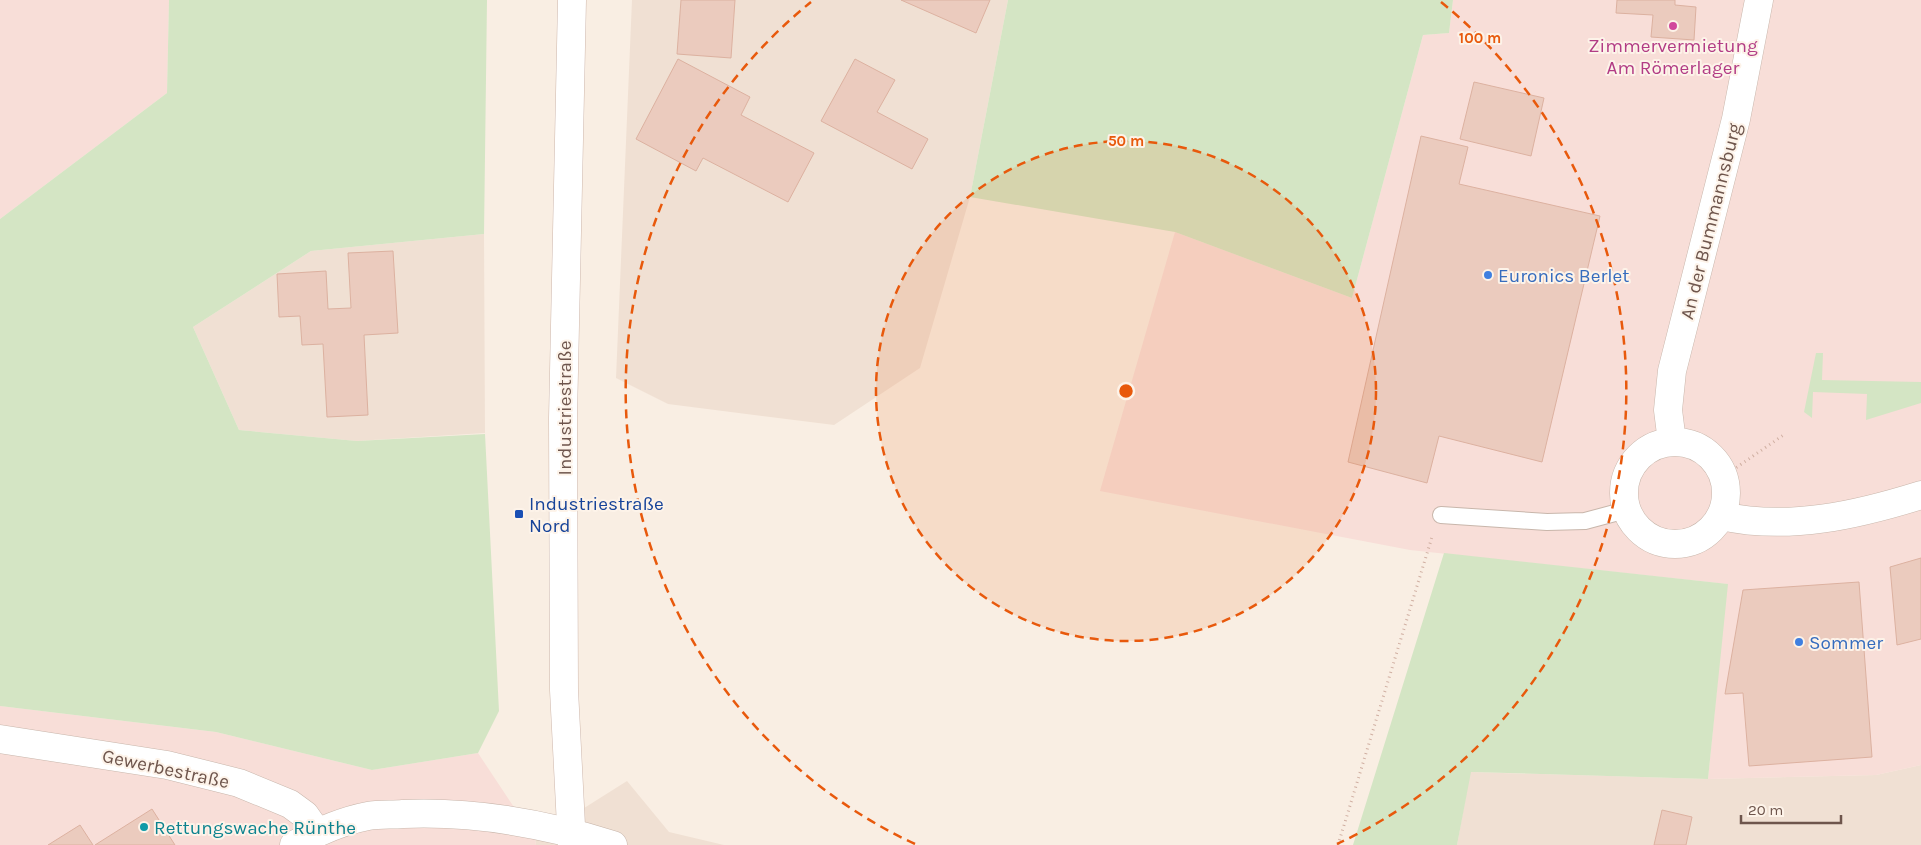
<svg xmlns="http://www.w3.org/2000/svg" width="1921" height="845" font-family="Karla,sans-serif">
<style>
.residential{fill:#f0e0d3}
.commercial{fill:#f8ded8}
.green{fill:#d4e5c4}
.building{fill:#ebcbbe;stroke:#dcb1a0}
.lines{fill:none;stroke-linecap:round;stroke-linejoin:round}
.lane-casing{stroke:#c8b6ab;stroke-width:18}
.street-casing{stroke:#c8b6ab;stroke-width:29}
.secondary-casing{stroke:#ceb7ac;stroke-width:29}
.path{stroke:#d0afa2;stroke-width:3;stroke-dasharray:1 4;stroke-linecap:butt}
.lane{stroke:#fff;stroke-width:16}
.street{stroke:#fff;stroke-width:28}
.secondary{stroke:#fff;stroke-width:28}
.ring{fill:none;stroke:#e8590c;stroke-width:2.5;stroke-dasharray:9 6}
.hotel-dot{fill:#d1479c;stroke:#fdf3e9;stroke-width:2}
.shop-dot{fill:#3f7fe0;stroke:#fdf3e9;stroke-width:2}
.transit-dot{fill:#1a4fb4;stroke:#fdf3e9;stroke-width:2}
.culture-dot{fill:#0f9aa8;stroke:#fdf3e9;stroke-width:2}
.labels{text-anchor:middle;stroke-width:4;stroke-linejoin:round;paint-order:stroke}
.hotel-label{font-size:19px;fill:#b23c85;stroke:#fdf3e9}
.street-label{font-size:19px;fill:#6e554c;stroke:#fdf3e9}
.shop-label{font-size:19px;fill:#366cbe;stroke:#fdf3e9;text-anchor:start}
.transit-label{font-size:19px;fill:#164399;stroke:#fdf3e9;text-anchor:start}
.culture-label{font-size:19px;fill:#0d838f;stroke:#fdf3e9;text-anchor:start}
.centre{fill:#e8590c;stroke:#fdf3e9;stroke-width:2.5}
.ring-label{font-size:15px;text-anchor:middle;font-weight:bold;fill:#e8590c;stroke:#fdf3e9;stroke-width:4;stroke-linejoin:round;paint-order:stroke}
</style>
<rect width="100%" height="100%" fill="#f9eee3"/>
<path class="residential" d="M 632,0 L 1008,0 L 970,197 L 920,368 L 834,425 L 668,404 L 616,378 Z
M 484,234 L 485,433 L 357,441 L 239,430 L 193,327 L 311,251 Z
M 1921,765 L 1921,845 L 1457,845 L 1470,772 L 1708,779 L 1876,775 Z
M 627,781 L 669,832 L 724,845 L 536,845 L 535,839 Z"/>
<path class="commercial" d="M 0,0 L 169,0 L 167,93 L 0,219 Z
M 1453,0 L 1921,0 L 1921,765 L 1876,775 L 1708,779 L 1727,584 L 1410,550 L 1100,491 L 1175,232 L 1352,298 L 1423,35 L 1449,33 Z
M 0,706 L 216,732 L 372,770 L 478,753 L 535,839 L 536,845 L 0,845 Z"/>
<path class="green" d="M 169,0 L 487,0 L 484,234 L 311,251 L 193,327 L 239,430 L 357,441 L 485,434 L 499,711 L 478,753 L 372,770 L 216,732 L 0,706 L 0,219 L 167,93 Z
M 1008,0 L 1453,0 L 1449,33 L 1423,35 L 1352,298 L 1175,232 L 970,197 Z
M 1816,353 L 1823,353 L 1822,380 L 1921,382 L 1921,403 L 1866,420 L 1867,394 L 1813,392 L 1812,418 L 1804,412 Z
M 1444,553 L 1728,584 L 1708,779 L 1471,772 L 1457,845 L 1353,845 Z"/>
<path class="building" d="M 681,0 L 735,0 L 731,58 L 677,54 Z
M 901,0 L 990,0 L 976,33 Z
M 1617,0 L 1675,0 L 1675,5 L 1696,7 L 1694,40 L 1651,37 L 1653,15 L 1616,13 Z
M 678,59 L 750,97 L 741,115 L 814,153 L 788,202 L 703,158 L 696,171 L 636,139 Z
M 855,59 L 895,80 L 877,112 L 928,139 L 912,169 L 821,121 Z
M 1474,82 L 1544,98 L 1531,156 L 1460,139 Z
M 1421,136 L 1468,147 L 1459,184 L 1600,216 L 1542,462 L 1439,436 L 1427,483 L 1348,462 Z
M 393,251 L 398,333 L 364,335 L 368,415 L 327,417 L 323,344 L 302,345 L 300,316 L 279,317 L 277,274 L 326,271 L 328,309 L 351,308 L 348,253 Z
M 1921,558 L 1921,639 L 1897,645 L 1890,567 Z
M 1859,582 L 1872,757 L 1749,766 L 1743,693 L 1725,694 L 1743,590 Z
M 152,809 L 175,845 L 95,845 Z
M 1662,810 L 1692,817 L 1686,845 L 1654,845 Z
M 80,825 L 93,845 L 48,845 Z"/>
<g class="lines">
<defs>
<path id="lane" d="M 1441,515 L 1547,522 L 1585,521 L 1626,510"/>
<path id="street" d="M 1672,442 L 1668,410 L 1672,371 L 1736,119 L 1759,0
M1624 493a51 51 0 1 1 102 0a51 51 0 1 1-102 0Z
M 1722,516 C 1788,531 1857,515 1921,495
M 0,739 L 167,765 L 239,783 L 290,804 L 305,815 L 317,832
M 294,845 C 317,832 342,821 368,816 C 379,814 392,815 403,814 C 474,811 546,824 613,845"/>
<path id="secondary" d="M 572,845 L 564,690 L 563,418 L 572,0"/>
</defs>
<use href="#lane" class="lane-casing"/>
<use href="#street" class="street-casing"/>
<use href="#secondary" class="secondary-casing"/>
<path class="path" d="M 1724,476 L 1785,434
M 1338,845 L 1432,537"/>
<use href="#lane" class="lane"/>
<use href="#street" class="street"/>
<use href="#secondary" class="secondary"/>
</g>
<circle cx="1126" cy="391" r="250" fill="#e8590c" fill-opacity=".12"/>
<g class="ring">
<circle cx="1126" cy="391" r="250"/>
<path d="M915 844A500 500 0 0 1 811 2M1441 2A500 500 0 0 1 1337 844"/>
</g>
<circle class="hotel-dot" cx="1673" cy="26" r="5"/>
<g class="shop-dot">
<circle cx="1488" cy="275" r="5"/>
<circle cx="1799" cy="642" r="5"/>
</g>
<rect class="transit-dot" x="514" y="509" width="10" height="10" rx="2.5"/>
<circle class="culture-dot" cx="144" cy="827" r="5"/>
<g class="labels">
<g class="hotel-label">
<text x="1673" y="52">Zimmervermietung<tspan x="1673" dy="22">Am Römerlager</tspan></text>
</g>
<g class="street-label">
<text transform="translate(1710 221) rotate(-76)" y="7">An der Bummannsburg</text>
<text transform="translate(564 408) rotate(-90)" y="7">Industriestraße</text>
<text transform="translate(166 768) rotate(12)" y="7">Gewerbestraße</text>
</g>
<g class="shop-label">
<text x="1498" y="282">Euronics Berlet</text>
<text x="1809" y="649">Sommer</text>
</g>
<g class="transit-label">
<text x="529" y="510">Industriestraße<tspan x="529" dy="22">Nord</tspan></text>
</g>
<g class="culture-label">
<text x="154" y="834">Rettungswache Rünthe</text>
</g>
</g>
<circle cx="1126" cy="391" r="8" class="centre"/>
<g class="ring-label">
<text x="1480" y="43">100 m</text>
<text x="1126" y="146">50 m</text>
</g>
<path d="M1741 815v8h100v-8" fill="none" stroke="#6e554c" stroke-width="2.5"/>
<text x="1748" y="815" font-size="15" fill="#6e554c" stroke="#fdf3e9" stroke-width="4" paint-order="stroke">20 m</text>
</svg>
